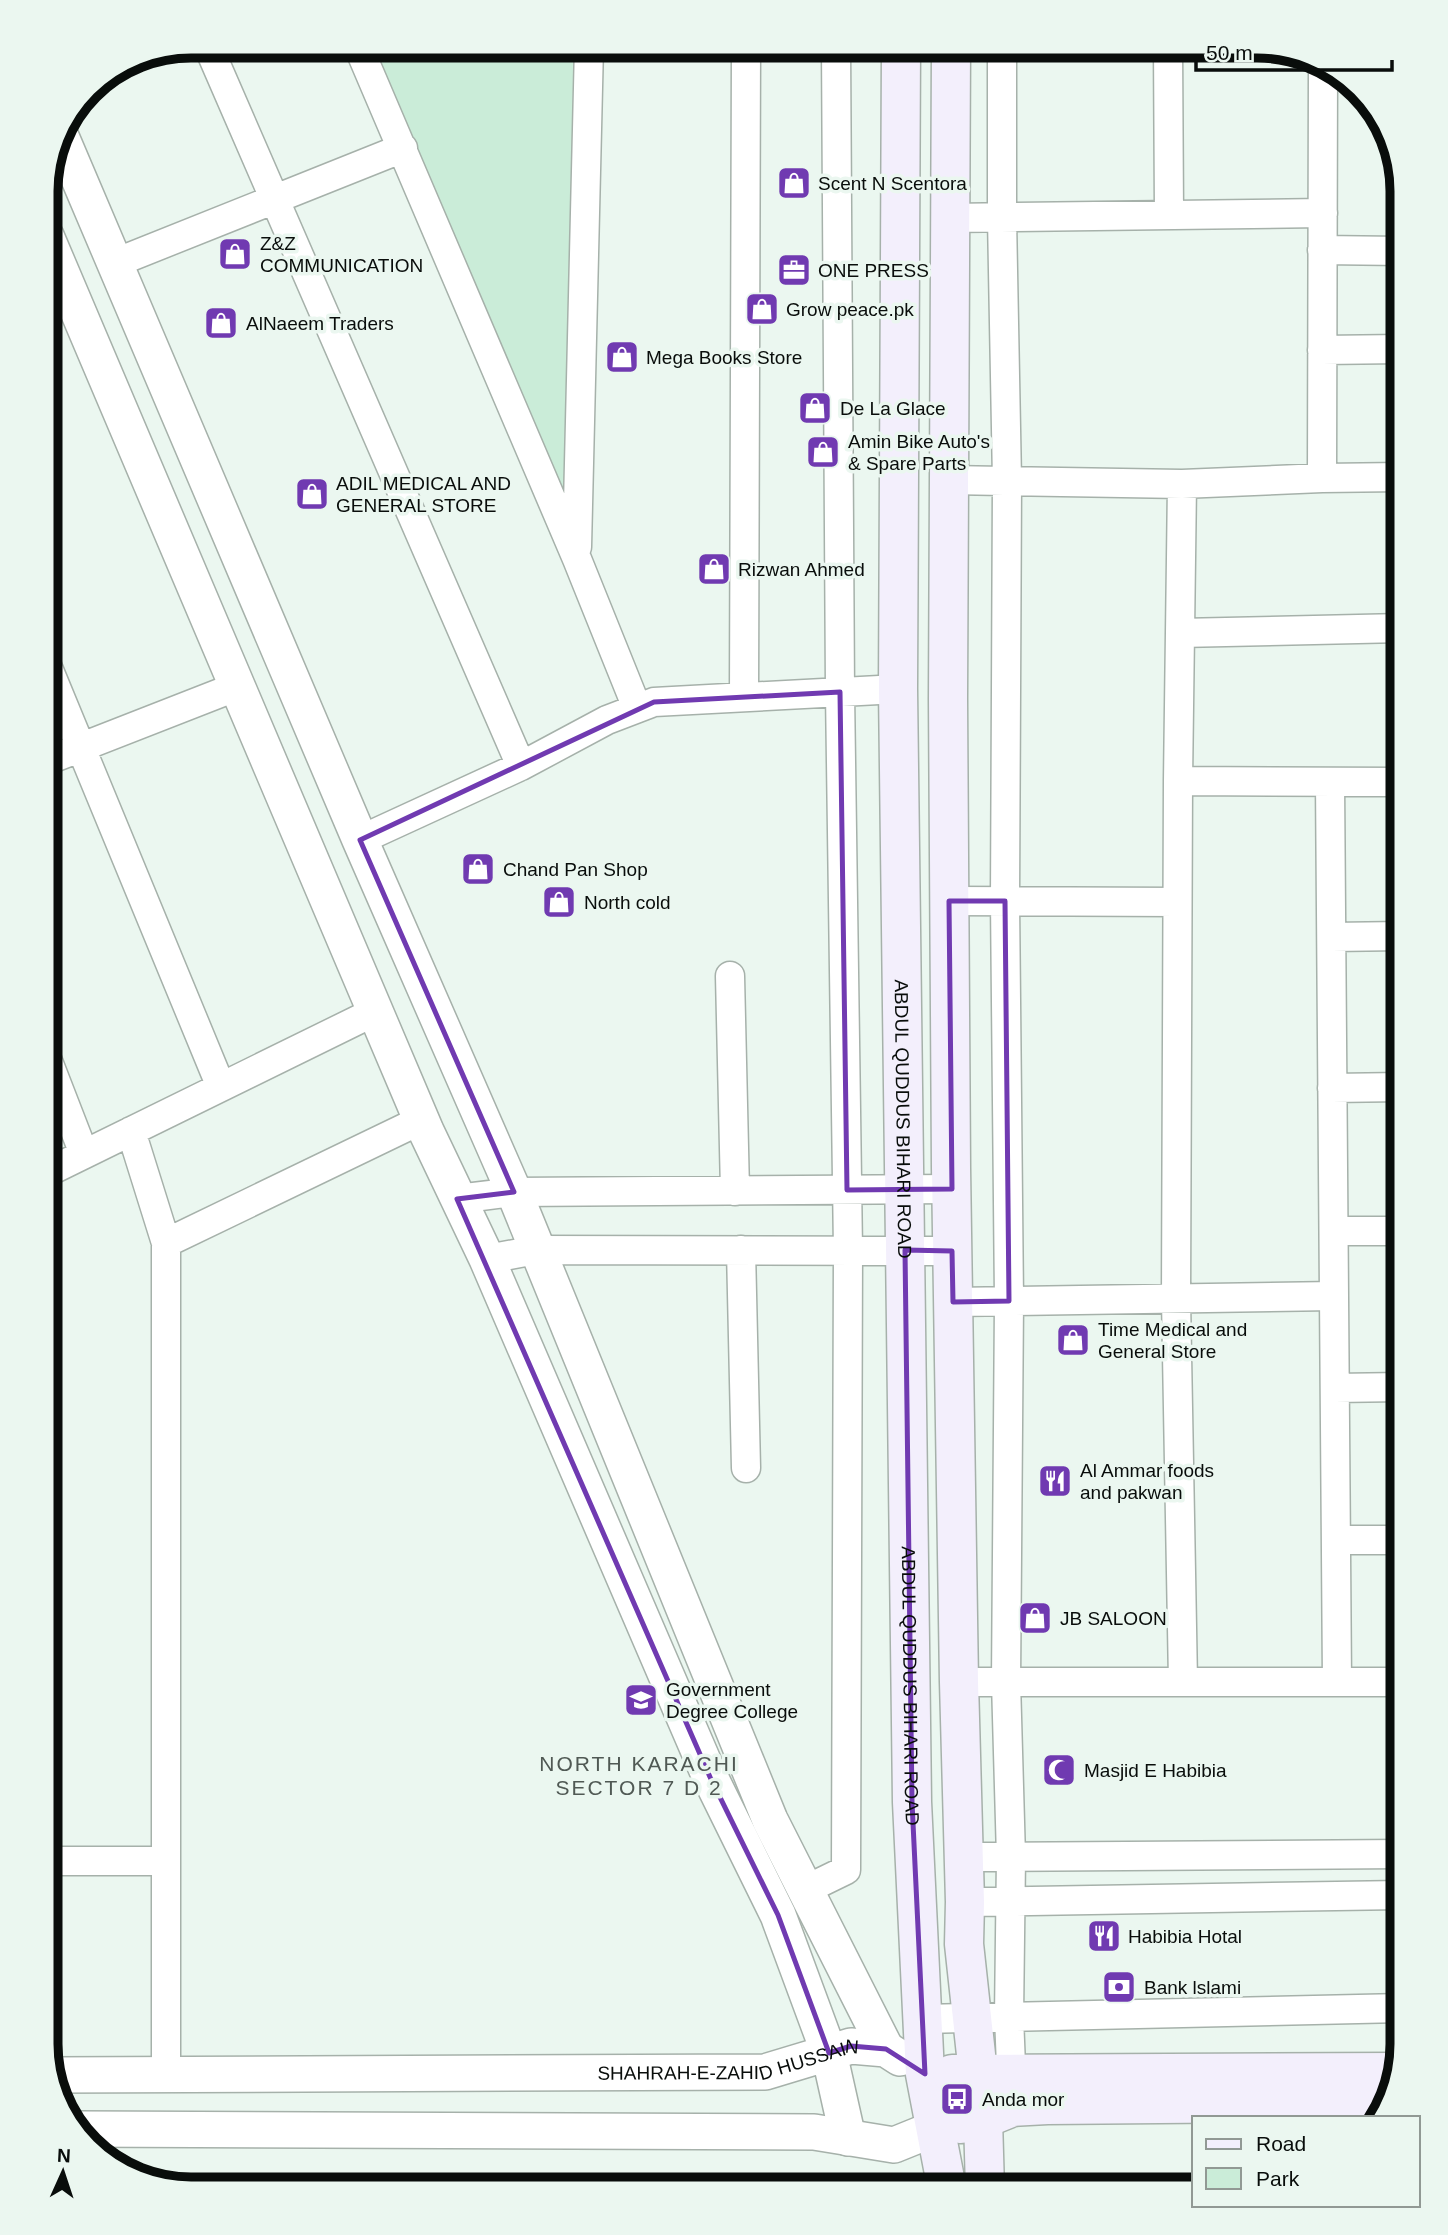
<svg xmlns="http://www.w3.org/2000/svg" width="1448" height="2235" font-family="Helvetica,sans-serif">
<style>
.green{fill:#caecd8}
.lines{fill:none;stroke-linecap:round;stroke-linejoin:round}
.minor-casing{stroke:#a6b1aa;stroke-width:31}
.tertiary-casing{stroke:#a6b1aa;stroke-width:38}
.secondary-casing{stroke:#a6b1aa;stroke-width:41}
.minor{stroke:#fff;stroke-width:28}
.tertiary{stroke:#fff;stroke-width:35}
.secondary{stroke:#f3effc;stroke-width:38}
.marked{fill:none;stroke:#703ab1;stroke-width:5;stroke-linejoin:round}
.labels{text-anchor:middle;stroke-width:7;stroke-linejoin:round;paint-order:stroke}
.poi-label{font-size:19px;fill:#090d0b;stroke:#ebf7f0;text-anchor:start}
.street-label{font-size:19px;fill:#090d0b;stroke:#ebf7f0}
.neighbourhood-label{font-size:21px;letter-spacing:2px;fill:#505954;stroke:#ebf7f0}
.rim{fill:none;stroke:#090d0b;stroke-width:9}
</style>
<rect width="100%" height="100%" fill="#ebf7f0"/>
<path class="green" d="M 377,53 L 573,58 L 571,514 Z"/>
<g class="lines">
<defs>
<path id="minor" d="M 208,46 L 521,766
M 358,46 L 577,559 L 637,708
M 1002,46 L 1002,218 L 1007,481 L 1005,901 L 1009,1301 L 1006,1682 L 1011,1857 L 1009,2017 L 1012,2090
M 1168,46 L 1169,215
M 950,218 L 1323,213
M 1322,250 L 1402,251
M 115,263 L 403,148
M 1322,350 L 1402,349
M 1322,478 L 1323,65
M 949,480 L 1182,484 L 1322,478 L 1402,477
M 1182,484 L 1178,781 L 1176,1299 L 1183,1682
M 577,547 L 589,46
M 1180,633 L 1402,628
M 46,663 L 221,1087
M 744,697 L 746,46
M 46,761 L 238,686
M 1178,781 L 1402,782
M 1330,782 L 1337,1682
M 360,840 L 521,766 L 607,720 L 654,702 L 898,689
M 949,901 L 1177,902
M 1332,937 L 1402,936
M 730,976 L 735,1191
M 46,1056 L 84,1154
M 1332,1088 L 1402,1087
M 131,1131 L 166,1243 L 166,2075
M 46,1173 L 376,1011
M 457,1199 L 514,1192 L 952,1189
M 1334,1231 L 1402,1231
M 166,1243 L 421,1120
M 741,1250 L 746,1468
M 487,1259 L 536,1250 L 952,1251
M 953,1302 L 1334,1296
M 1335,1388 L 1402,1387
M 1336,1540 L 1402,1540
M 959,1682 L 1402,1682
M 964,1857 L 1402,1854
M 46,1861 L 166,1861
M 805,1890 L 846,1870 L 848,1250 L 840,692 L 836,46
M 965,1902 L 1402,1895
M 923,2019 L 1402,2008"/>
<g id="tertiary">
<path d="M 59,132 L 360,840 L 514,1192 L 770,1820 L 886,2049"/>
<path d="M 46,236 L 426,1131 L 487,1259 L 710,1777 L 778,1915 L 829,2053 L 848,2138"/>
<path id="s1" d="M 53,2075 L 765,2072 L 851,2046 L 886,2049 L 900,2058"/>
<path d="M 78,2129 L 814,2132 L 894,2145 L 936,2128"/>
</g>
<g id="secondary">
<path id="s2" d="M 901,46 L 898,689 L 912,1802 L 925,2074 L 947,2189"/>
<path d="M 951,46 L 948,699 L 951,1168 L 959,1682 L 965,1902 L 964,1944 L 983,2119 L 985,2189"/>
<path d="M 952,2074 L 1395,2072"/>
<path d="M 961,2124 L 983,2119 L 1013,2107 L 1047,2105 L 1387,2102"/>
</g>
</defs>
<use href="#minor" class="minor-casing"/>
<use href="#tertiary" class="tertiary-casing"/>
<use href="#secondary" class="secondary-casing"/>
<use href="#minor" class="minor"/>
<use href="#tertiary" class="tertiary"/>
<use href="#secondary" class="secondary"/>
</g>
<path class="marked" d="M 840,692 L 847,1190 L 952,1189 L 949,901 L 1005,901 L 1009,1301 L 953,1302 L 952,1251 L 905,1250 L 912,1802 L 925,2074 L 886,2049 L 851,2046 L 829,2053 L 778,1915 L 710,1777 L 457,1199 L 514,1192 L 360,840 L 654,702 Z"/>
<defs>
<symbol id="shop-square" viewBox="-11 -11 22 22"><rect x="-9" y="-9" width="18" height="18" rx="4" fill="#703ab1" stroke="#ebf7f0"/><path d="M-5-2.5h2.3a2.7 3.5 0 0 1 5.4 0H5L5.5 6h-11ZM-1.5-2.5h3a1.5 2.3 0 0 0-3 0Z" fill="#fff"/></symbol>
<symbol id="office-square" viewBox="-11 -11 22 22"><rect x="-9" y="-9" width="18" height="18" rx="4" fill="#703ab1" stroke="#ebf7f0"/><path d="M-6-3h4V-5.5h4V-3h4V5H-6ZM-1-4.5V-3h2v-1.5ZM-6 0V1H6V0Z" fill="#fff"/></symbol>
<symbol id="restaurant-square" viewBox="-11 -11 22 22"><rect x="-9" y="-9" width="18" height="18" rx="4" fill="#703ab1" stroke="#ebf7f0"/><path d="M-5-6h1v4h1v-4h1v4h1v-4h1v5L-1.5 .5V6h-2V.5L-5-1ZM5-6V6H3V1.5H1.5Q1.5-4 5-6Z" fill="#fff"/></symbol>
<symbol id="university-square" viewBox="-11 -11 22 22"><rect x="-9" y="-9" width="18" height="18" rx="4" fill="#703ab1" stroke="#ebf7f0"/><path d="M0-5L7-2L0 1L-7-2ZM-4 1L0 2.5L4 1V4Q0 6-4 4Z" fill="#fff"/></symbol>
<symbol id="mosque-square" viewBox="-11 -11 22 22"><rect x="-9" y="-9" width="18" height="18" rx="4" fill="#703ab1" stroke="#ebf7f0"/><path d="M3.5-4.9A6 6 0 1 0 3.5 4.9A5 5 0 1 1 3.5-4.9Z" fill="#fff"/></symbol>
<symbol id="bank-square" viewBox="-11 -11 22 22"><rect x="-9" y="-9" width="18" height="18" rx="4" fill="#703ab1" stroke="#ebf7f0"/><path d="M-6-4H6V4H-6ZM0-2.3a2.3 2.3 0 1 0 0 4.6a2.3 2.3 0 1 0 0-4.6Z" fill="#fff"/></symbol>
<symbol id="bus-square" viewBox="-11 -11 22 22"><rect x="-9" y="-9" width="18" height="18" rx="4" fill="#703ab1" stroke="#ebf7f0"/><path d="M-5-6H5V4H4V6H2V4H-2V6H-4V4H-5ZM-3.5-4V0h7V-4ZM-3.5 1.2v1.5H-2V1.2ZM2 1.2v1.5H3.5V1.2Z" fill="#fff"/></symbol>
</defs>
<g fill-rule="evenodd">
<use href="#shop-square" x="775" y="164" width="38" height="38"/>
<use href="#shop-square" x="216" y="235" width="38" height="38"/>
<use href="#office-square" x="775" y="251" width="38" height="38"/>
<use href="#shop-square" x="743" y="290" width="38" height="38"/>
<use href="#shop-square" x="202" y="304" width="38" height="38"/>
<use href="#shop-square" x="603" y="338" width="38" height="38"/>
<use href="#shop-square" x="796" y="389" width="38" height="38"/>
<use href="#shop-square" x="804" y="433" width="38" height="38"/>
<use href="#shop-square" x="293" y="475" width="38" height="38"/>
<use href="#shop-square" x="695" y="550" width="38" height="38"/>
<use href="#shop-square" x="459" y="850" width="38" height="38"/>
<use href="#shop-square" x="540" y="883" width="38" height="38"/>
<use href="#shop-square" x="1054" y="1321" width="38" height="38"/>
<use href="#restaurant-square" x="1036" y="1462" width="38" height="38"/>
<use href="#shop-square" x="1016" y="1599" width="38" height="38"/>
<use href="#university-square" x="622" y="1681" width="38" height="38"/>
<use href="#mosque-square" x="1040" y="1751" width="38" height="38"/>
<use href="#restaurant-square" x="1085" y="1917" width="38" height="38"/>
<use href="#bank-square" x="1100" y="1968" width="38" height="38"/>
<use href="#bus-square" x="938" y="2080" width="38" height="38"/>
</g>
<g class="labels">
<g class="poi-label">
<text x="818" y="190">Scent N Scentora</text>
<text x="260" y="250">Z&amp;Z<tspan x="260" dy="22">COMMUNICATION</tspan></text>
<text x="818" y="277">ONE PRESS</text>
<text x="786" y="316">Grow peace.pk</text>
<text x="246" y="330">AlNaeem Traders</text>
<text x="646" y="364">Mega Books Store</text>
<text x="840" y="415">De La Glace</text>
<text x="848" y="448">Amin Bike Auto's<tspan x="848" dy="22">&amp; Spare Parts</tspan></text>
<text x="336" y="490">ADIL MEDICAL AND<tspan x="336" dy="22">GENERAL STORE</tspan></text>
<text x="738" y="576">Rizwan Ahmed</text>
<text x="503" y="876">Chand Pan Shop</text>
<text x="584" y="909">North cold</text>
<text x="1098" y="1336">Time Medical and<tspan x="1098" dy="22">General Store</tspan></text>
<text x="1080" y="1477">Al Ammar foods<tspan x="1080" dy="22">and pakwan</tspan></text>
<text x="1060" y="1625">JB SALOON</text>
<text x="666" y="1696">Government<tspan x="666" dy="22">Degree College</tspan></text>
<text x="1084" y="1777">Masjid E Habibia</text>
<text x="1128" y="1943">Habibia Hotal</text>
<text x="1144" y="1994">Bank lslami</text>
<text x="982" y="2106">Anda mor</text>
</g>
<g class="street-label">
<text dy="7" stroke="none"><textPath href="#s2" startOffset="1073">ABDUL QUDDUS BIHARI ROAD</textPath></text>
<text dy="7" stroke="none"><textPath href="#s2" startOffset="1640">ABDUL QUDDUS BIHARI ROAD</textPath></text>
<text dy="7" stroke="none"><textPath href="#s1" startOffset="677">SHAHRAH-E-ZAHID HUSSAIN</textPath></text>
</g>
<g class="neighbourhood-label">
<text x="639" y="1771">NORTH KARACHI<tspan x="639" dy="24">SECTOR 7 D 2</tspan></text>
</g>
</g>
<path d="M0 0H1448V2235H0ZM191 58H1257A133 133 0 0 1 1390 191V2044A133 133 0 0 1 1257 2177H191A133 133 0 0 1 58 2044V191A133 133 0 0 1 191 58Z" fill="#ebf7f0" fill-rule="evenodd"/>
<path class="rim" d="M191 58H1257A133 133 0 0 1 1390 191V2044A133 133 0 0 1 1257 2177H191A133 133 0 0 1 58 2044V191A133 133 0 0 1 191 58Z"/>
<rect x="1192" y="2116" width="228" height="91" fill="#ebf7f0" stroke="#919994" stroke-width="2"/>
<rect x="1206" y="2139" width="35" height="10" fill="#f3effc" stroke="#919994" stroke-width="2"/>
<text x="1256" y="2151" font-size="21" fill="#090d0b">Road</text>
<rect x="1206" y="2168" width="35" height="21" fill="#caecd8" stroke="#919994" stroke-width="2"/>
<text x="1256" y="2186" font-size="21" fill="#090d0b">Park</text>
<g transform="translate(63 2172) rotate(3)" stroke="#ebf7f0" stroke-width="5" paint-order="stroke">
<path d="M0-5L12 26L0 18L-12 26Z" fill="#090d0b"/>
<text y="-10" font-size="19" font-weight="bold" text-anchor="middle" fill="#090d0b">N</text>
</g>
<path d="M1196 60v10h196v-10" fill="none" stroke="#090d0b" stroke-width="3.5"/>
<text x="1206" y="60" font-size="21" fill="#090d0b" stroke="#ebf7f0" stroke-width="5" paint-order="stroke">50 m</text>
</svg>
